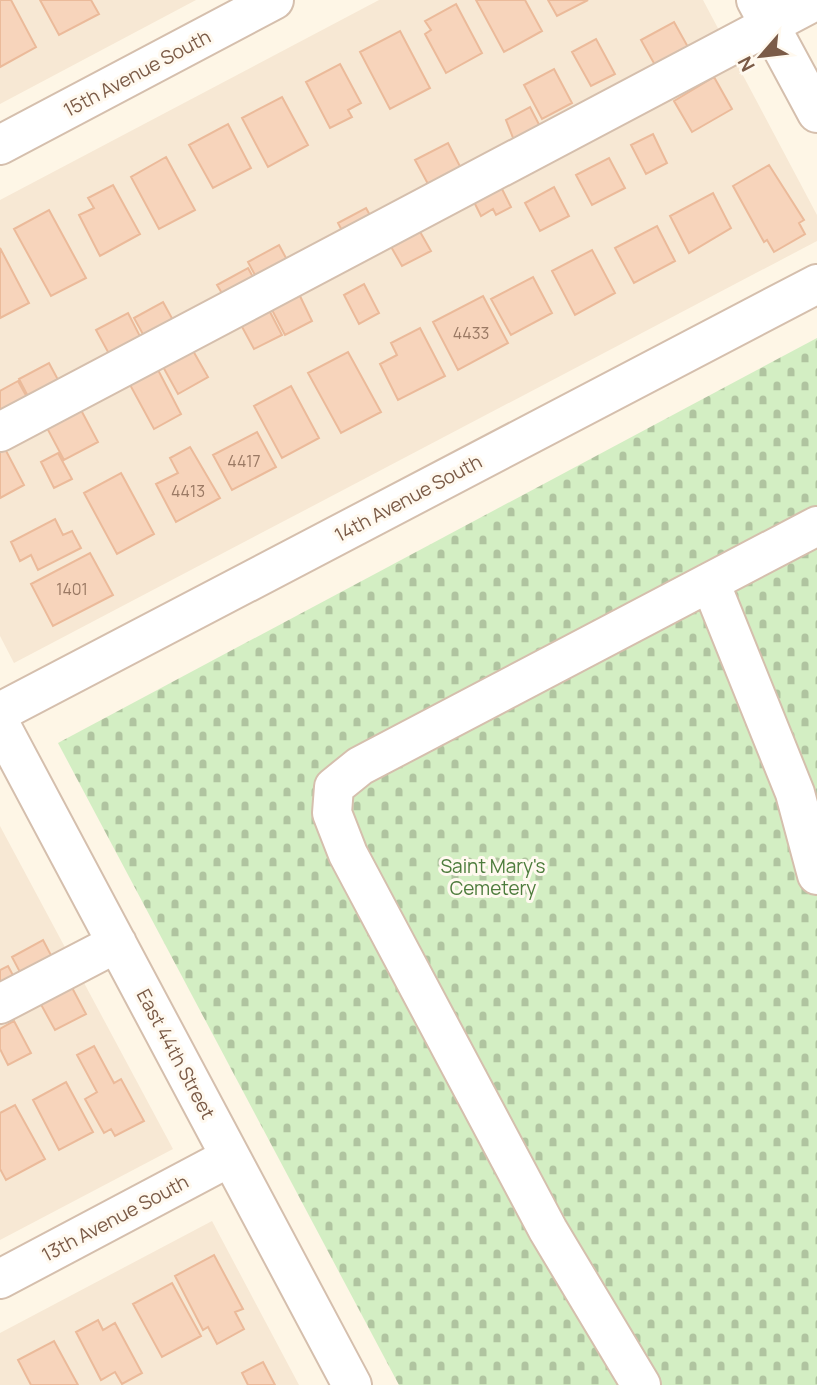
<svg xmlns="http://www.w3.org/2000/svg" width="817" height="1385" font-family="Manrope,sans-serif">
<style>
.residential{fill:#f7e8d4}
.cemetery{fill:url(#cemetery-stones)}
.building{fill:#f7d4bb;stroke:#ebba9a;stroke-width:2}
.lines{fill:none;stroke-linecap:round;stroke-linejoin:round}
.minor-casing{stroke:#d5bfad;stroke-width:42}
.minor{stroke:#fff;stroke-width:38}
.labels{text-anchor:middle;stroke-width:6;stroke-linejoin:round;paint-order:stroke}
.number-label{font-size:16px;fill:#9a7964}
.street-label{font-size:19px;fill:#7b5b47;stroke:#fff9ef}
.park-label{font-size:19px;fill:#4d7c3c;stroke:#fff9ef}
</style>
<defs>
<pattern id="cemetery-stones" width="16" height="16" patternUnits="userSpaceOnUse" patternTransform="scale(1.75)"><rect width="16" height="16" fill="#d3eec3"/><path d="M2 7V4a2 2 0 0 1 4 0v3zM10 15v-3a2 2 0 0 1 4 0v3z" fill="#b0c4a0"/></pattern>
</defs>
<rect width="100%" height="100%" fill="#fef6e6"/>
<path class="residential" d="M 0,0 L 196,0 L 0,104 Z
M 379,0 L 703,0 L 817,215 L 817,241 L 14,663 L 0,636 L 0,200 Z
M 0,826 L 173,1149 L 0,1240 Z
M 212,1221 L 299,1385 L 0,1385 L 0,1333 Z"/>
<path class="cemetery" d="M 817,338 L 817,1385 L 399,1385 L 58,743 Z"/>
<path class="building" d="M 0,0 L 11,0 L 36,47 L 0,67 Z
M 40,0 L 91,0 L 99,14 L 59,35 Z
M 476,0 L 525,0 L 542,31 L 504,52 Z
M 548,0 L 588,0 L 557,16 Z
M 456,4 L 482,53 L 446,73 L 425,34 L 431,30 L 425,21 Z
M 674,22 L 693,56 L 660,74 L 641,40 Z
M 400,31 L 430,88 L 390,109 L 360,52 Z
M 596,39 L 615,74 L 591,86 L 572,52 Z
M 340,64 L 361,103 L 348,110 L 352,117 L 330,128 L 306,82 Z
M 554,69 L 572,103 L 542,119 L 524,85 Z
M 714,77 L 732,109 L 692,132 L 674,101 Z
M 282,97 L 308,145 L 268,167 L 242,118 Z
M 530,107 L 546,138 L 519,153 L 506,120 Z
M 228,124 L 251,168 L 213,188 L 189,145 Z
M 653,134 L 667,163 L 646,174 L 631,145 Z
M 448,143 L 467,180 L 435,197 L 415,160 Z
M 166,157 L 195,210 L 159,229 L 131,177 Z
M 609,158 L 625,188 L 592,205 L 576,175 Z
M 769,165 L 804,220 L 799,223 L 805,234 L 774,252 L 767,240 L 764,242 L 733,186 Z
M 113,185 L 140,234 L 100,256 L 79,215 L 94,208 L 88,198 Z
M 500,185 L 511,207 L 496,215 L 493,209 L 481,216 L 473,200 Z
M 554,187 L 569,216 L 540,231 L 525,203 Z
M 713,193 L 731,228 L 689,253 L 670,216 Z
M 366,208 L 377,228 L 349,244 L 338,223 Z
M 49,210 L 86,278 L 51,296 L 14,229 Z
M 657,226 L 675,261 L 634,283 L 615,248 Z
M 419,230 L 431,251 L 402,266 L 390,245 Z
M 279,245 L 293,271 L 262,288 L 248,262 Z
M 0,248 L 29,303 L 0,318 Z
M 592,250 L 615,293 L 575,315 L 552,271 Z
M 248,268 L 259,288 L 229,305 L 217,285 Z
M 533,277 L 552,313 L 511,335 L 491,299 Z
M 364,284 L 379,313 L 359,324 L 344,295 Z
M 299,294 L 312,321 L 285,335 L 271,308 Z
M 483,296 L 508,343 L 458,370 L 433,322 Z
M 163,302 L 179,331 L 150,347 L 134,318 Z
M 269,310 L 282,335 L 254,349 L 241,325 Z
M 128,313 L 145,346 L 114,363 L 96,330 Z
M 420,328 L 445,376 L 398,400 L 380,364 L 397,355 L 391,343 Z
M 192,349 L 208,377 L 178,394 L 162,365 Z
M 348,352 L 381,412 L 341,433 L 308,373 Z
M 49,363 L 64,391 L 34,408 L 19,379 Z
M 157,368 L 181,414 L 154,429 L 129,383 Z
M 18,381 L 33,408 L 0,417 L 0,391 Z
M 291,386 L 319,438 L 282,458 L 254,406 Z
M 81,410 L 98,442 L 64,460 L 47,428 Z
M 257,432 L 276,467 L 232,490 L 213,455 Z
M 4,447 L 24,485 L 0,498 L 0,449 Z
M 190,447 L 220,498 L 176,522 L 156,484 L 178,473 L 170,458 Z
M 58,453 L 72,479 L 54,488 L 41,462 Z
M 121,473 L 154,534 L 117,554 L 84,493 Z
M 55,519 L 63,535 L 72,531 L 81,548 L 38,570 L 31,555 L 20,561 L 11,542 Z
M 90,553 L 113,595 L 53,626 L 31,584 Z
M 43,940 L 53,959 L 22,976 L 12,957 Z
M 8,966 L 15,979 L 0,987 L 0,970 Z
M 69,982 L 86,1014 L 55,1030 L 38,999 Z
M 14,1021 L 31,1053 L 8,1065 L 0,1049 L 0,1029 Z
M 94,1046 L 114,1083 L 121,1079 L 144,1121 L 115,1136 L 111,1129 L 104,1133 L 85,1099 L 97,1092 L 77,1055 Z
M 66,1082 L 93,1132 L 59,1150 L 33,1100 Z
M 15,1105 L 45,1159 L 6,1180 L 0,1169 L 0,1113 Z
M 214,1255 L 243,1309 L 235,1312 L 244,1329 L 217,1344 L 208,1327 L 203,1330 L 175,1276 Z
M 172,1283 L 201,1336 L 162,1357 L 133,1304 Z
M 98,1320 L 103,1330 L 115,1323 L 142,1373 L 122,1384 L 115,1372 L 101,1380 L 76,1332 Z
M 54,1341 L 78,1385 L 31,1385 L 18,1360 Z
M 263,1362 L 275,1385 L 248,1385 L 242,1373 Z"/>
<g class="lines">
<defs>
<path id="minor" d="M 756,0 L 817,113
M 0,145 L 274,0
M 0,432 L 817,0
M 710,582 L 795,793 L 817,875
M 0,712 L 817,284
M 0,724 L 352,1385
M 0,1004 L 117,943
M 0,1279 L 230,1157
M 641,1385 L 548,1230 L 348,854 L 332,813 L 334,787 L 360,766 L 817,526"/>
</defs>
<use href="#minor" class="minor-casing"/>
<use href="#minor" class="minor"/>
</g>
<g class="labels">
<g class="number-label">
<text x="471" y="339">4433</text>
<text x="244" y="467">4417</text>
<text x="188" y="497">4413</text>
<text x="72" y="595">1401</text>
</g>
<g class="street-label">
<text transform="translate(137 73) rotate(-28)" y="7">15th Avenue South</text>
<text transform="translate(408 498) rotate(-28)" y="7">14th Avenue South</text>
<text transform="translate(176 1054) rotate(62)" y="7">East 44th Street</text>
<text transform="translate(115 1218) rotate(-28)" y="7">13th Avenue South</text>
</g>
<g class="park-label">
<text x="493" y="873">Saint Mary's<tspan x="493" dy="22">Cemetery</tspan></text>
</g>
</g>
<g transform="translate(761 56) rotate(242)" stroke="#fff9ef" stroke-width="5" paint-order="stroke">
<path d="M0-5L12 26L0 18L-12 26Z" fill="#7b5b47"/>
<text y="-10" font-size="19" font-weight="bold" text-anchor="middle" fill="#7b5b47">N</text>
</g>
</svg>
